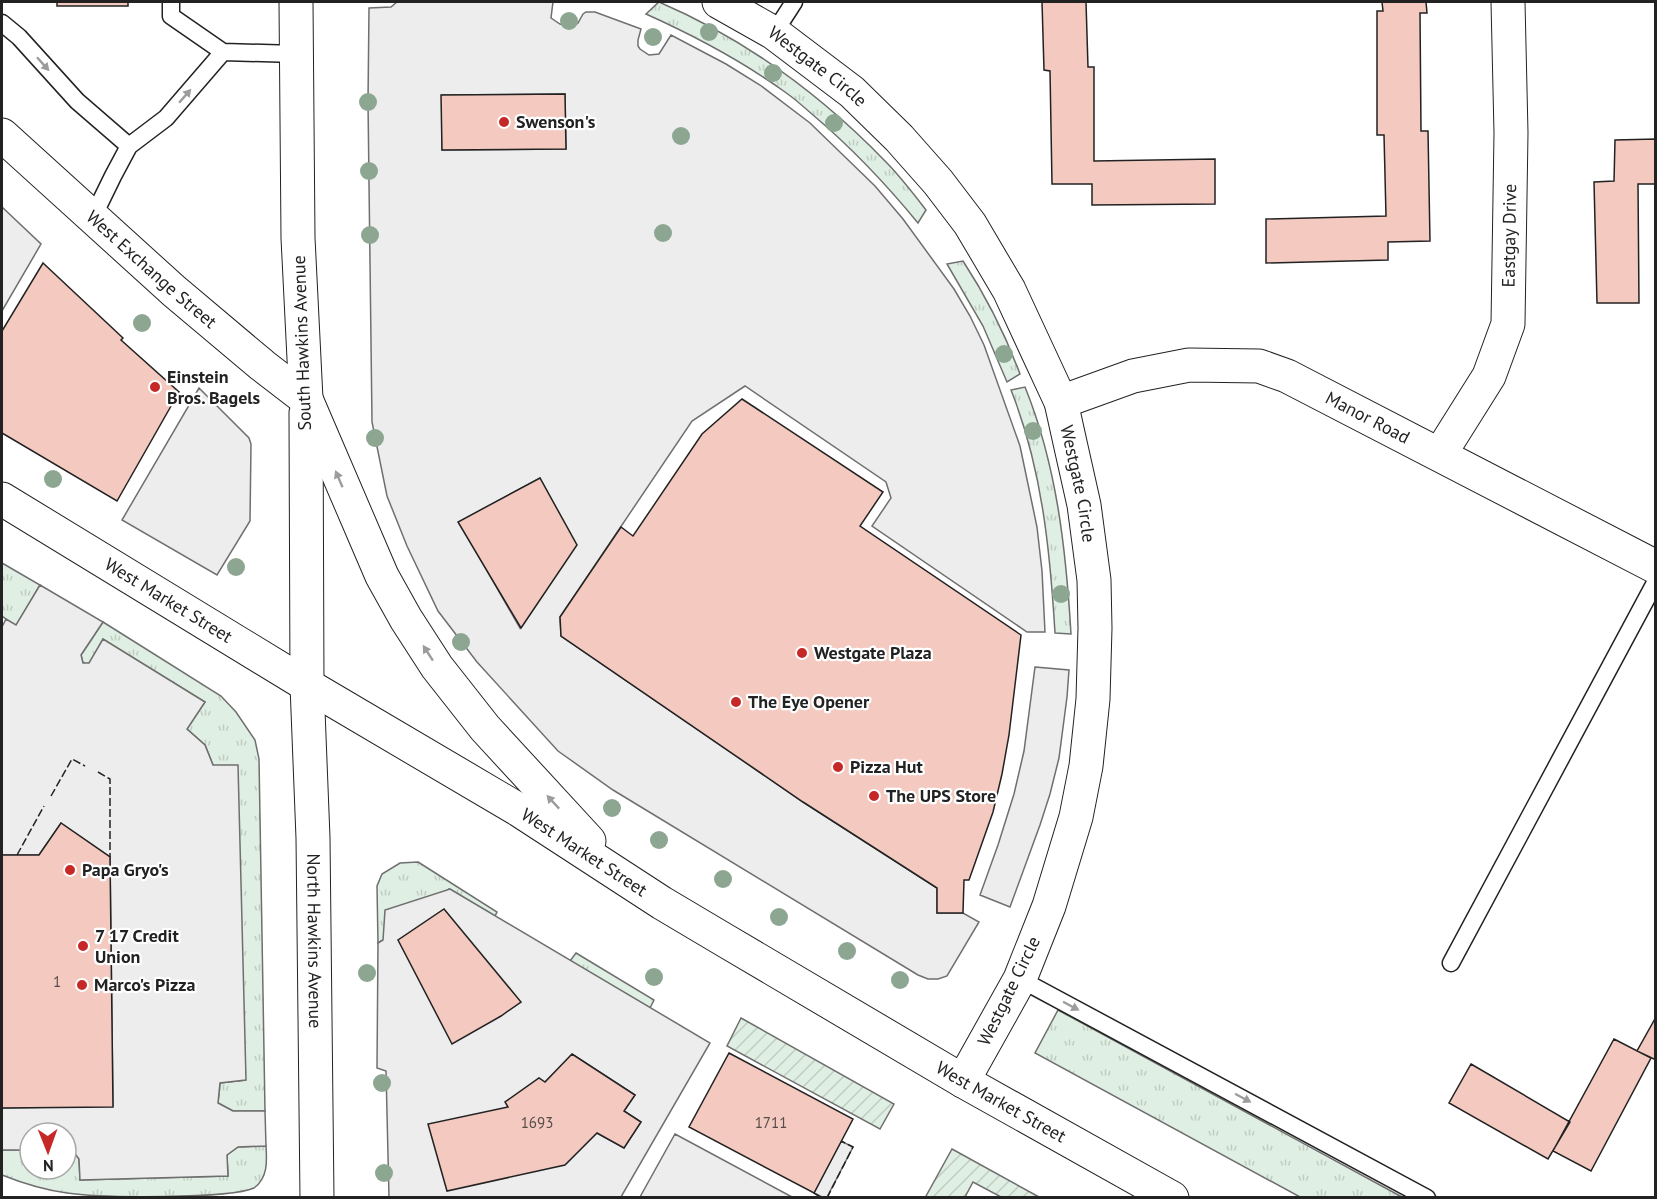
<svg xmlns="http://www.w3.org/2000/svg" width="1657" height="1199" font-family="'PT Sans',sans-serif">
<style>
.grass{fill:url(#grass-tufts);stroke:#6f6f6f;stroke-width:1.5}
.garden{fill:url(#garden-furrows);stroke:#6f6f6f;stroke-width:1.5}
.parking{fill:#ededed;stroke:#6f6f6f;stroke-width:1.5;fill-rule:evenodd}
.building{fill:#f3c9c0;stroke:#222;stroke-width:1.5}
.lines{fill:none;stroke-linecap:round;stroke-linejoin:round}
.service-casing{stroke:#222;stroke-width:19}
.minor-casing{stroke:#222;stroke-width:35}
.tertiary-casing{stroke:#222;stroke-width:35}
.secondary-casing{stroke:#222;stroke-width:35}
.primary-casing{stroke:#222;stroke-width:35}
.service{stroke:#fff;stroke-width:16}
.minor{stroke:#fff;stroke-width:33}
.tertiary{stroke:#fff;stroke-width:33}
.secondary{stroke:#fff;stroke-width:33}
.primary{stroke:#fff;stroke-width:33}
.fence{stroke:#222;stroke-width:1.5;stroke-dasharray:8 3;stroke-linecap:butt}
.tree{fill:#8da692}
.oneway{fill:#9c9c9c}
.poi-dot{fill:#c62828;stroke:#fff;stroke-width:2}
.labels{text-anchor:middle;stroke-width:4.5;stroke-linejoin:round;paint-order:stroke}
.number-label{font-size:15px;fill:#564c4a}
.street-label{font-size:18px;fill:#222;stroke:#fff}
.poi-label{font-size:18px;font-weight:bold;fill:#222;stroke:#fff;text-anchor:start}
</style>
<defs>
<pattern id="grass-tufts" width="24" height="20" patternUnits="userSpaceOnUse" patternTransform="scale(1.5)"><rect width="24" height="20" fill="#e0efe3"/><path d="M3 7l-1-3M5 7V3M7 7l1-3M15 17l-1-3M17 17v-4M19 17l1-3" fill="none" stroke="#c0cdc2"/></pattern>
<pattern id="garden-furrows" width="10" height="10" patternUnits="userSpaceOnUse" patternTransform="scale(1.5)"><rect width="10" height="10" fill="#e0efe3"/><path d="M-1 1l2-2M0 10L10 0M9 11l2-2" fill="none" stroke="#c0cdc2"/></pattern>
</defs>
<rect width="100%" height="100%" fill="#fff"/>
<path class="grass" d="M 659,2 C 745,39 820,94 885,161 C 900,176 913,193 926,210 L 918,223 C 886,184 852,148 813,115 C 804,107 795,99 785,92 C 742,61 695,36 646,14 Z
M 963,261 C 986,296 1005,334 1020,374 L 1007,382 L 983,326 L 947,264 Z
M 1025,387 C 1057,466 1066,550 1071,634 L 1055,633 C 1050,550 1042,468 1011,390 Z
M 2,563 L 40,585 L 16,626 L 2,616 Z
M 103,622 L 221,696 L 236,712 L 255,740 L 259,759 L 265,1111 L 233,1111 L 218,1103 L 220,1083 L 245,1080 L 213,765 L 205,745 L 187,729 L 205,702 L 103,639 L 89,664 L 83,663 L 81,655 Z
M 418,862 L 497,912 L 495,916 L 449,889 L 383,940 L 378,943 L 377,886 L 382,874 L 400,863 Z
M 576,953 L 654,1000 L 650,1008 L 570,961 Z
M 1058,1010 L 1402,1197 L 1300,1197 L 1035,1053 Z
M 266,1146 C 267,1161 268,1178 254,1188 C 229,1199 100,1198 67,1193 C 45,1190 22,1183 2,1175 L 2,1150 L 30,1150 L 30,1169 L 66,1169 L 66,1151 L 73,1151 L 79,1159 L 80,1180 L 228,1176 L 227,1155 L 238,1147 Z"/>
<path class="garden" d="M 741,1018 L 894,1104 L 880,1129 L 727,1046 Z
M 952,1149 L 1039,1197 L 1001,1197 L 973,1182 L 965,1197 L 925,1198 Z"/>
<path class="parking" d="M 397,2 L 553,2 L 551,18 L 560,24 L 567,26 L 574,26 L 578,23 L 583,14 L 586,12 L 595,12 L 641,29 L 638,40 L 638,46 L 640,49 L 649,55 L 659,54 L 671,35 L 726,64 L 760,85 L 810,123 L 875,186 L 903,219 L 954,289 L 970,316 L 984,345 L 1020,446 L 1037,527 L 1042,571 L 1045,632 L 1027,632 L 872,526 L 891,498 L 886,482 L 745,386 L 692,421 L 560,617 L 561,636 L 803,802 L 937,888 L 937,913 L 963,913 L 979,922 L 947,976 L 938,979 L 928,979 L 918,975 L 613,790 L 558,751 L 477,662 L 438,611 L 407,546 L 387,496 L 372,422 L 368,102 L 369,8 L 391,7 ZM 565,94 L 566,149 L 442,150 L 442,95 ZM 540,478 L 576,545 L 520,628 L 459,522 Z
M 2,207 L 41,244 L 2,311 Z
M 199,388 L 249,438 L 251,444 L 250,521 L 217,575 L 122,520 Z
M 40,585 L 103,622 L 81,655 L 83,663 L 89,663 L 103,639 L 205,702 L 187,729 L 205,745 L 213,765 L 238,765 L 246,1080 L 220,1083 L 218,1103 L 233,1111 L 265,1111 L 266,1146 L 238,1147 L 227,1155 L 228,1176 L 80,1180 L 79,1159 L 73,1151 L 66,1151 L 66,1133 L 30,1133 L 30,1150 L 2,1150 L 2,1108 L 113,1106 L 110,857 L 61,823 L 39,855 L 2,855 L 2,627 L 6,619 L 16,625 Z
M 1035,667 L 1069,670 L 1067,697 L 1059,758 L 1050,794 L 1040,825 L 1010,907 L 980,895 L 998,845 L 1014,794 L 1024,751 Z
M 450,889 L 710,1043 L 621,1197 L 389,1197 L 386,1071 L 377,1068 L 378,943 L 383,940 L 385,910 ZM 573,1055 L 635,1095 L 624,1111 L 641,1122 L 624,1148 L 597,1133 L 508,1107 L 545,1082 Z
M 675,1134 L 792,1197 L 640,1197 Z
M 841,1141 L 853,1147 L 827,1197 L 822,1197 L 814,1193 Z"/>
<path class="building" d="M 57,2 L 128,2 L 128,6 L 57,6 Z
M 1042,2 L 1086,2 L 1088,67 L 1094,67 L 1094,161 L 1215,159 L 1215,204 L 1092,205 L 1092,184 L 1052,184 L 1050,71 L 1044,70 Z
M 1382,2 L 1426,2 L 1427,13 L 1420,13 L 1421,131 L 1428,131 L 1430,241 L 1388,242 L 1388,260 L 1266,263 L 1266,219 L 1386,216 L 1384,135 L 1377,135 L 1377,11 L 1383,11 Z
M 565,94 L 566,149 L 442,150 L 441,95 Z
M 1656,139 L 1656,184 L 1638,184 L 1639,303 L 1597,303 L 1594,182 L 1614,181 L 1615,140 Z
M 43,263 L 123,338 L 121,340 L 179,392 L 117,501 L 2,433 L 2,331 Z
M 742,399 L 883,492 L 860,526 L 1021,635 L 1009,735 L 1002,774 L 993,812 L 969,880 L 964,880 L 963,913 L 937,913 L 937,888 L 803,802 L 561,636 L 560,617 L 621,527 L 633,536 L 702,434 Z
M 540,478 L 577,545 L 521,628 L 458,522 Z
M 61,823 L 110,857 L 113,1107 L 2,1108 L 2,855 L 39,855 Z
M 444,909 L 521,1002 L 501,1016 L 452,1044 L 398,940 Z
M 1656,1017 L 1656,1060 L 1637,1051 Z
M 1614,1039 L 1651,1058 L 1591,1171 L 1553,1151 Z
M 729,1053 L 853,1119 L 814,1193 L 689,1127 Z
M 572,1054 L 635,1095 L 624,1111 L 641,1122 L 624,1148 L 597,1133 L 565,1165 L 447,1191 L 428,1124 L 508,1107 L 505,1102 L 539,1078 L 545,1082 Z
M 1471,1064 L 1570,1122 L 1548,1159 L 1449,1103 Z"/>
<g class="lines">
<defs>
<path id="service" d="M 171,2 L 171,16 L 223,52 L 296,54
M 2,23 L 19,37 L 77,101 L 129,146 L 166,118 L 223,52
M 774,33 L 794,2
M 93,217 L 113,176 L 129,146
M 1451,963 L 1656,581
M 1020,979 L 1427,1198"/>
<g id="minor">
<path id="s1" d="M 719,2 L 774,33 L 852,92 L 899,138 L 938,182 L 970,224 L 1009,290 L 1061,402 L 1071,447 L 1084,505 L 1094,580 L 1095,628 L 1093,699 L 1086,766 L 1076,817 L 1049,906 L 1020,979 L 963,1081"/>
<path id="s2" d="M 1061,402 L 1133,376 L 1189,365 L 1259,366 L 1287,376 L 1656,567"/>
<path id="s3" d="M 1440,454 L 1489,376 L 1508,324 L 1511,133 L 1508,2"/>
</g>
<g id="tertiary">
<path id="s4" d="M 307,685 L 313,838 L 317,1198"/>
</g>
<path id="secondary" d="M 296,2 L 298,238 L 306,399"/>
<g id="primary">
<path id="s5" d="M 2,135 L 174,291 L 262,365 L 306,399 L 382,576 L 406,619 L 437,667 L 485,728 L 589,841"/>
<path d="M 306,413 L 307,685"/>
<path id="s6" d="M 2,499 L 307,685 L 519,810 L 662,903 L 726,941 L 963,1081 L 1172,1198"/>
</g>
</defs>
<use href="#service" class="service-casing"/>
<use href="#minor" class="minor-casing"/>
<use href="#tertiary" class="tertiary-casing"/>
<use href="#secondary" class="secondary-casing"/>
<use href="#primary" class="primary-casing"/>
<use href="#service" class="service"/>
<use href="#minor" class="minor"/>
<use href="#tertiary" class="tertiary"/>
<use href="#secondary" class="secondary"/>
<use href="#primary" class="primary"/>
<path class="fence" d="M 98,772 L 110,779 L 110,857
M 51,796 L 72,759 L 85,766
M 17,855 L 44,806
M 814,1193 L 822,1198
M 827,1198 L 853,1147 L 841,1141"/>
</g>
<g class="tree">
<circle cx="569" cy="21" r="9"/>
<circle cx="709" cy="32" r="9"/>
<circle cx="653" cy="37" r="9"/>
<circle cx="773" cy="73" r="9"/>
<circle cx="368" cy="102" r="9"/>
<circle cx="834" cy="123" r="9"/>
<circle cx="681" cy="136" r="9"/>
<circle cx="369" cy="171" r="9"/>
<circle cx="663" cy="233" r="9"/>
<circle cx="370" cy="235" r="9"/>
<circle cx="142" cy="323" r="9"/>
<circle cx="1004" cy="354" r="9"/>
<circle cx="1033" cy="431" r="9"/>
<circle cx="375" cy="438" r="9"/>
<circle cx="53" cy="479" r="9"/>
<circle cx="236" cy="567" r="9"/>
<circle cx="1061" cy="594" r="9"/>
<circle cx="461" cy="642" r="9"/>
<circle cx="612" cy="808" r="9"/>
<circle cx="659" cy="840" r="9"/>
<circle cx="723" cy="879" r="9"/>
<circle cx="779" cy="917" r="9"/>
<circle cx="847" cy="951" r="9"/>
<circle cx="367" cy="973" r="9"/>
<circle cx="654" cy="977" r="9"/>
<circle cx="900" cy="980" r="9"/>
<circle cx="382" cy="1083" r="9"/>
<circle cx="384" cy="1173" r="9"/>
</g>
<defs><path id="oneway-solid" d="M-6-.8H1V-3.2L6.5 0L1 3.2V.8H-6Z" transform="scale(1.5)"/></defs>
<g class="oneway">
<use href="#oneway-solid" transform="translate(43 64) rotate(48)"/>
<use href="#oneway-solid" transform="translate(185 96) rotate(-49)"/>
<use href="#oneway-solid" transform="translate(339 479) rotate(-113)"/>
<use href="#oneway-solid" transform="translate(428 653) rotate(-123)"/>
<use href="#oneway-solid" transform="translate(553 802) rotate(-133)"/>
<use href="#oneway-solid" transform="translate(1071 1006) rotate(28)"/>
<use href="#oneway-solid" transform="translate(1243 1098) rotate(28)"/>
</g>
<g class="poi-dot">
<circle cx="504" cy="122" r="6"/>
<circle cx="155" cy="387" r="6"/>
<circle cx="802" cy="653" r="6"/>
<circle cx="736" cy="702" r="6"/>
<circle cx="838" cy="767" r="6"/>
<circle cx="874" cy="796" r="6"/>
<circle cx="70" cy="870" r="6"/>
<circle cx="83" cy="946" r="6"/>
<circle cx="82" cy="985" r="6"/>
</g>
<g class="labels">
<g class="number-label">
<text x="57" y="987">1</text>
<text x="537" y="1128">1693</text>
<text x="771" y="1128">1711</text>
</g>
<g class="street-label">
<text dy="6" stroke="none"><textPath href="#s1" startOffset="118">Westgate Circle</textPath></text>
<text dy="6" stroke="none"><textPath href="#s3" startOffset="236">Eastgay Drive</textPath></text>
<text dy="6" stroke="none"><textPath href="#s5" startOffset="201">West Exchange Street</textPath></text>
<text transform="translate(302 343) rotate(-92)" y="6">South Hawkins Avenue</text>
<text dy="6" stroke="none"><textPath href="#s2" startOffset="324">Manor Road</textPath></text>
<text dy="6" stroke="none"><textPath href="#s1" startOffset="622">Westgate Circle</textPath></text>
<text dy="6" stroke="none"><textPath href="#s6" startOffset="195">West Market Street</textPath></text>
<text dy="6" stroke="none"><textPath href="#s6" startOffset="681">West Market Street</textPath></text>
<text dy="6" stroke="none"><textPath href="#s4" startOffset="256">North Hawkins Avenue</textPath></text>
<text transform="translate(1009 991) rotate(-64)" y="6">Westgate Circle</text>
<text dy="6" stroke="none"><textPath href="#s6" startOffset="1167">West Market Street</textPath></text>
</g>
<g class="poi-label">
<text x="516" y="128">Swenson's</text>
<text x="167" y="383">Einstein<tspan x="167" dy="21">Bros. Bagels</tspan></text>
<text x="814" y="659">Westgate Plaza</text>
<text x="748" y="708">The Eye Opener</text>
<text x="850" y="773">Pizza Hut</text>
<text x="886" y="802">The UPS Store</text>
<text x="82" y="876">Papa Gryo's</text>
<text x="95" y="942">7 17 Credit<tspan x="95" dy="21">Union</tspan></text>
<text x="94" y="991">Marco's Pizza</text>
</g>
</g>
<rect width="1657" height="1199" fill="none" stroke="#222222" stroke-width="6"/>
<g transform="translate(48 1151) rotate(179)"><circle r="28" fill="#ffffff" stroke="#a7a7a7" stroke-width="1.5"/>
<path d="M0-4.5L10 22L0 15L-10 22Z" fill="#c62828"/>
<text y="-9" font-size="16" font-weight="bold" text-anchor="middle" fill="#222222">N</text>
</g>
</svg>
